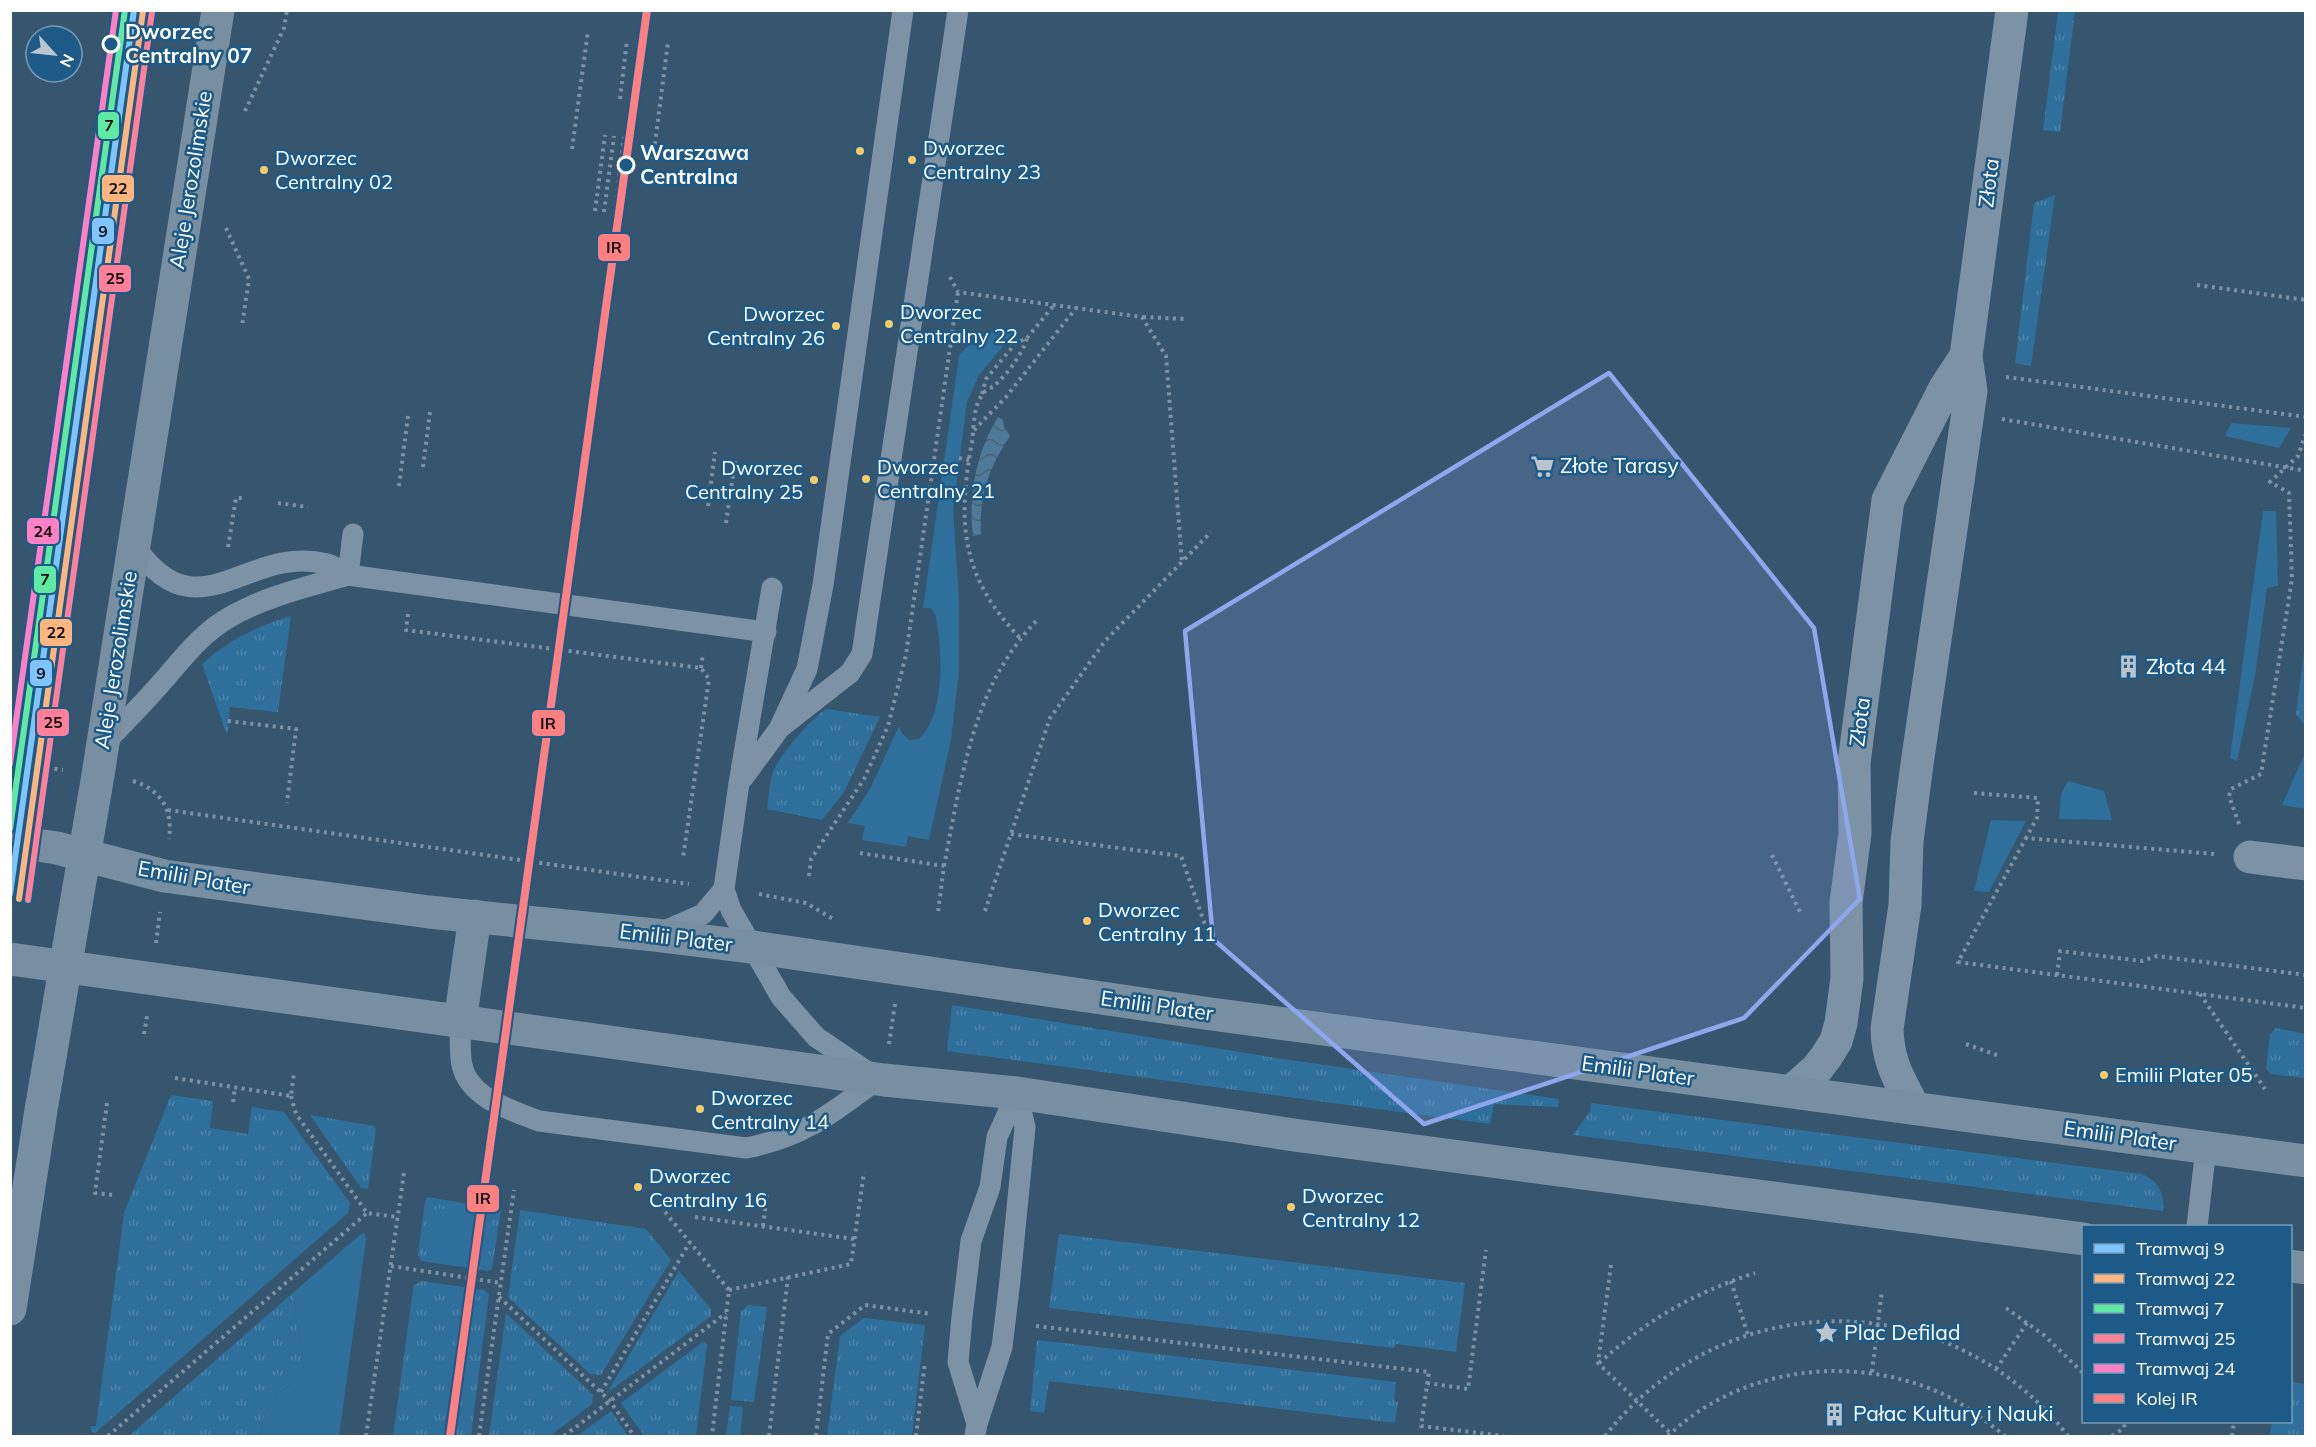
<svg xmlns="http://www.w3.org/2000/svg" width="2316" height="1447" font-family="Mulish,sans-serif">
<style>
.grass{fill:url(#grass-tufts)}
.garden{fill:#2f6f9c}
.water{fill:url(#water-waves)}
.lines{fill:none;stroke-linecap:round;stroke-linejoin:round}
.path{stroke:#7d92a5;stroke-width:4;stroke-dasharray:3 4.5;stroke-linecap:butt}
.lane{stroke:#7d92a5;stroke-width:21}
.street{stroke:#7d92a5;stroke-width:33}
.secondary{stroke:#778fa0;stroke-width:33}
.rail-1-casing{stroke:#1e5a87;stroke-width:12}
.rail-1{stroke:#ff8080;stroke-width:8}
.tram-1-casing{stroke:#1e5a87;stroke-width:10}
.tram-2-casing{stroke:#1e5a87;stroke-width:10}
.tram-3-casing{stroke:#1e5a87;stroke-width:10}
.tram-4-casing{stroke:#1e5a87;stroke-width:10}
.tram-5-casing{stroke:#1e5a87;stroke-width:10}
.tram-1{stroke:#80c4ff;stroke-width:6}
.tram-2{stroke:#ffb580;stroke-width:6}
.tram-3{stroke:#60e9a3;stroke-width:6}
.tram-4{stroke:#ff8098;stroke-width:6}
.tram-5{stroke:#ff80c5;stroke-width:6}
.marked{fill:#8ea6ec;fill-opacity:0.2;stroke:#8ea6ec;stroke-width:4.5;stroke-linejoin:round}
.stop-dot{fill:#1e5a87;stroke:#fff;stroke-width:3}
.bus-dot{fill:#fdc960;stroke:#1e5a87;stroke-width:2}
.labels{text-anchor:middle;stroke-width:5;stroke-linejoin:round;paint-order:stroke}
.bus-label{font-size:20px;fill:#fff;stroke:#1e5a87;text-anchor:start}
.stop-label{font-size:21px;font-weight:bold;fill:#fff;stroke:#1e5a87;text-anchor:start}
.street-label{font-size:21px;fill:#fff;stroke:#1e5a87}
.poi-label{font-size:21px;fill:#fff;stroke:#1e5a87;text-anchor:start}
.line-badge{stroke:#1e5a87;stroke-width:2}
.pale-badge-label{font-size:16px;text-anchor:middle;font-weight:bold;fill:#111}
</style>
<defs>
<pattern id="grass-tufts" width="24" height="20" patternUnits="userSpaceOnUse" patternTransform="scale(1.5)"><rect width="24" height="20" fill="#2f6f9c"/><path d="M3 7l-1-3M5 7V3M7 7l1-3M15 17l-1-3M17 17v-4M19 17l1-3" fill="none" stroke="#4e85ab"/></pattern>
<pattern id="water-waves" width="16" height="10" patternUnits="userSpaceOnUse" patternTransform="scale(1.5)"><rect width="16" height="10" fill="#4f7998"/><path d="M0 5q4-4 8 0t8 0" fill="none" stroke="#4e6272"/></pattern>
</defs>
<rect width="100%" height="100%" fill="#36566f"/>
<path class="grass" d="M 2058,11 L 2075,11 L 2060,132 L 2043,130 Z
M 2055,195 L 2031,366 L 2015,363 L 2034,203 Z
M 291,616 L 278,712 L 230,707 L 227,735 L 202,664 C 229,640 257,626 291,616 Z
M 2305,643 L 2305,723 L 2303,723 L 2296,714 Z
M 827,709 L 880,717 L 844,792 L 822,820 L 767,809 C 769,797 769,784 773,772 C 779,756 812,717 827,709 Z
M 952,1005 L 1270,1057 L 1559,1099 L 1558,1107 L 1494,1104 L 1490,1124 L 947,1051 Z
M 2276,1028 L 2305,1034 L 2305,1078 L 2271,1074 L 2266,1069 L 2270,1034 Z
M 171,1095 L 213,1101 L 210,1128 L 248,1134 L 252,1107 L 284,1112 L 350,1203 L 348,1213 L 95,1433 L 91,1431 L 91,1426 L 96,1426 L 124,1213 Z
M 1591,1103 L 2141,1174 C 2157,1179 2165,1193 2163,1211 L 1573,1135 L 1590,1111 Z
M 310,1115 L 374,1126 L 376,1129 L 368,1189 L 361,1188 Z
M 427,1197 L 501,1209 L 492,1269 L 488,1271 L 421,1261 L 418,1254 L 425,1202 Z
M 520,1210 L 646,1229 L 671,1260 L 601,1375 L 590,1374 L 508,1297 Z
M 1059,1234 L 1465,1283 L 1456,1352 L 1396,1344 L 1394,1348 L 1049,1308 Z
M 679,1271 L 711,1309 L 711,1316 L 607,1393 Z
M 422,1281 L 484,1290 L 489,1294 L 471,1436 L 393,1436 L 413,1290 L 414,1285 Z
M 295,1291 L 296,1318 L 304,1357 L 304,1366 L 296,1381 L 277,1394 L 263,1419 L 260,1436 L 129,1436 Z
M 749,1305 L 767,1307 L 754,1402 L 731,1400 L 741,1311 Z
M 506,1313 L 593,1395 L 592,1404 L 550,1436 L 489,1436 Z
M 864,1318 L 925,1325 L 912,1436 L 827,1436 L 840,1336 Z
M 1037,1340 L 1396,1382 L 1394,1401 L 1398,1402 L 1395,1423 L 1049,1381 L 1044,1413 L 1030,1411 Z
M 704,1341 L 707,1346 L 696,1436 L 644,1436 L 621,1403 Z
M 2291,1382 L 2305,1384 L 2305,1436 L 2270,1436 L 2272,1422 L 2290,1422 Z
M 730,1406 L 743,1407 L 740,1436 L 726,1436 Z
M 611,1411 L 628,1436 L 577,1436 Z"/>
<path class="garden" d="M 1015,328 L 1017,329 L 979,375 L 967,402 L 953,510 L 959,600 L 959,670 L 951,740 L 929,840 L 908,836 L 906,847 L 862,840 L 865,826 L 848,823 L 871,787 L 899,726 L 902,733 L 909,740 L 919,739 C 944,715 942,660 938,629 C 936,621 937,613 930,608 L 923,608 L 959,356 C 971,339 995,329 1015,328 Z
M 2231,423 L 2291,428 L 2279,448 L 2225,436 Z
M 2263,511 L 2276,511 L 2278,586 L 2267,588 L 2255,676 L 2237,761 L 2230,758 Z
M 2305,753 L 2305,809 L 2282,805 Z
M 2068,781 L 2104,791 L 2112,820 L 2059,819 L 2061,794 Z
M 1991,820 L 2026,821 L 1989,892 L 1974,891 Z
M 436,1208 L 492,1216 L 485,1260 L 430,1252 Z
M 362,1233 L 365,1234 L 366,1240 L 339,1436 L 260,1436 L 263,1419 L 277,1394 L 296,1381 L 304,1366 L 304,1357 L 296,1318 L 295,1291 Z"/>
<path class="water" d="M 998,417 L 1003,420 L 1004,427 L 1010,436 C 988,469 979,495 981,535 L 973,536 C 968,494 976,453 998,417 Z"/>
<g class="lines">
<path class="path" d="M 620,99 L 627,40
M 245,111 L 284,28 L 287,10
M 572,149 L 588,31
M 653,159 L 668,42
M 595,211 L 605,135
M 604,212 L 614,136
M 615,213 L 624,137
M 226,228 L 249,279 L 242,326
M 950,277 L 958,292 L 1142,317 L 1166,356 L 1182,563
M 2197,285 L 2306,300
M 1143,317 L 1186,319
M 1027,338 L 1054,305
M 2006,377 L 2306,417
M 982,394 L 986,379 L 1015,344 L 1027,338 C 1022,355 1008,373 994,386 C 991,388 985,390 983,394 C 973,405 974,428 972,442 C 957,524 961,577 1021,639
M 2002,419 L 2306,471
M 974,430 L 1006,397 L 1076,308
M 959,458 L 969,460
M 423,467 L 430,412
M 399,486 L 408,416
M 278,503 L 308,507
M 708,506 L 715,452
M 726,523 L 735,461
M 228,547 L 236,498 L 243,498
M 408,614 L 406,630 L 701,668 L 709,679 L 683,858
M 701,668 L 703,653
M 228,721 L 296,729 L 287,803
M 10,762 L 63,770
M 133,781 C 161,790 173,809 169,839
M 1974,793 L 2038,798 L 2037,818 L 2026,838
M 168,810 L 689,884
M 2239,824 L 2229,796 L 2231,789 L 2261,774 L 2292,579 L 2289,493 L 2270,482 L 2298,456 L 2306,433
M 1011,834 L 1181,856 L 1211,942
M 860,853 L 944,866 L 938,912
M 2214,854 L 2026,838 L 1958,962 L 2306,1008
M 1772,855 L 1801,914
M 944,866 C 957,800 969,717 1006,660 C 1015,645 1026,632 1037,620
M 809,876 L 811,859 L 864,779 L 888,726 L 906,655 L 958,292
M 759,894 L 806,903 L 835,920
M 985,911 L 1050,718 L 1105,641 L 1211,532
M 156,943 L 160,912
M 2057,975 L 2060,951 L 2142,961 L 2157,956 L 2306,975
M 2200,994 L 2265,1089
M 144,1034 L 147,1016
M 889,1044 L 895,1004
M 1966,1044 L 1997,1055
M 175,1078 L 291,1096 L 294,1072
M 291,1096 L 296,1114 L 367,1213 L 397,1217
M 233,1102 L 235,1087
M 107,1103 L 95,1193 L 114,1195
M 665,1212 L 729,1290 L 712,1436
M 695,1217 L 854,1239
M 763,1226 L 767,1195
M 1611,1265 L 1598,1363 L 1671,1434
M 391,1266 L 501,1283
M 1731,1281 L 1748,1335
M 729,1290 L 851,1264 L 864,1172
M 499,1297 L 610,1401 L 634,1436
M 2006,1308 L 2045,1336 L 2084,1374
M 1036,1326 L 1429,1372 L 1421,1426 L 1504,1436
M 1599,1363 C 1649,1319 1691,1294 1755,1273
M 1996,1369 L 2027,1323
M 1872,1372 L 1882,1290
M 1427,1383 L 1468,1389 L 1486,1250
M 601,1392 L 690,1242
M 108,1436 L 367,1213
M 366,1436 L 404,1173
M 479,1436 L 514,1190
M 564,1436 L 726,1313
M 769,1436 L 788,1277
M 816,1436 L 828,1334 L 865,1305 L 932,1314
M 916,1436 L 925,1362
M 1605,1436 C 1725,1283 1949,1283 2068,1436
M 1668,1436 C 1741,1366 1855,1353 1945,1395 C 1967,1406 1986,1421 2005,1436
M 2112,1436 L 2124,1428 L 2125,1422
M 2232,1436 L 2234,1422"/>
<path class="lane" d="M 134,545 C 198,639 247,543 327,564 C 334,566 341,572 348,575 L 766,632
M 348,575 L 353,534
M 781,727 L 850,673 L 862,654 L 958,10
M 103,745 C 120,727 138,709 154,691 C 178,665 199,634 230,617 C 266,596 308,587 348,575
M 743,778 L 779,729 L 807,669 L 823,585 L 903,10
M 662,932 L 703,914 L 724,889
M 460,1022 C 461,1035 459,1052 462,1065 C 469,1098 511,1110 539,1121 L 746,1148 C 804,1137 832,1113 878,1079 L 816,1037 L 781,997 L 731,910 L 724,889 L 739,783 L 772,588
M 2197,1226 L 2206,1148
M 977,1424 L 958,1362 L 962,1317 L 971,1241 L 990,1187 L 997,1137 L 1017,1093
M 975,1436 L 977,1424 L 1002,1347 L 1010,1280 L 1025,1127 L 1017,1093"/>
<path class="street" d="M 2250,857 L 2306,864
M 1792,1091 L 1816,1070 L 1826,1057 L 1836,1041 L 1841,1023 L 1847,978 L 1846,903 L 1855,833 L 1854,763 L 1888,500 L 1945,388 L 1966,356
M 1914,1108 C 1899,1079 1888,1063 1887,1029 L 1905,905 L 1907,841 L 1917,764 L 1971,391 L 1966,356 L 2012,10"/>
<path class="secondary" d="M 10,841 L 57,848 L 164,876 L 237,886 L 429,912 L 655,935 L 752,947 L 1211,1014 L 2306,1161
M 10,959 L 884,1080 L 1017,1093 L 1294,1135 L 2084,1239
M 460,1022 L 475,916
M 2290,1266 L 2306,1268
M 10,1309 L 41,1110 L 98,775 L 218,10"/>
<defs>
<path id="rail-1" d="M 450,1436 L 647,10"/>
</defs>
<use href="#rail-1" class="rail-1-casing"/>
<use href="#rail-1" class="rail-1"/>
<defs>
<path id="tram-1" d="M 10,894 L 134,10"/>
<path id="tram-2" d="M 19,899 L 143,11"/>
<path id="tram-3" d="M 10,829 L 125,10"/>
<path id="tram-4" d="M 28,900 L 152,12"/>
<path id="tram-5" d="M 10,764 L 116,10"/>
</defs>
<use href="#tram-1" class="tram-1-casing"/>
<use href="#tram-2" class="tram-2-casing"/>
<use href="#tram-3" class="tram-3-casing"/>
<use href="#tram-4" class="tram-4-casing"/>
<use href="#tram-5" class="tram-5-casing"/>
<use href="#tram-1" class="tram-1"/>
<use href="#tram-2" class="tram-2"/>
<use href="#tram-3" class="tram-3"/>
<use href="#tram-4" class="tram-4"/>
<use href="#tram-5" class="tram-5"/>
</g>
<path class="marked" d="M 1609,373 L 1814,628 L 1860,899 L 1744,1018 L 1424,1124 L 1213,939 L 1185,631 Z"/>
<defs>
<symbol id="supermarket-bare" viewBox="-9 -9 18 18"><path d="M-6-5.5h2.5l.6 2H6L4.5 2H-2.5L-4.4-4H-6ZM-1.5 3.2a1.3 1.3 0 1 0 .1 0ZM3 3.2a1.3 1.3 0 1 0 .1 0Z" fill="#b9c4cd" stroke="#1e5a87" stroke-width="2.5" paint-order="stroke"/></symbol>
<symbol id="building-bare" viewBox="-9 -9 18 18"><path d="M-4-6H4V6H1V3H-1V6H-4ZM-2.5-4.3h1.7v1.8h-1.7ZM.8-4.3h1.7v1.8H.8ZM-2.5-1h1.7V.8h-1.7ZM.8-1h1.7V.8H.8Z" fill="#b9c4cd" stroke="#1e5a87" stroke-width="2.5" paint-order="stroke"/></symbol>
<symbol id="sight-bare" viewBox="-9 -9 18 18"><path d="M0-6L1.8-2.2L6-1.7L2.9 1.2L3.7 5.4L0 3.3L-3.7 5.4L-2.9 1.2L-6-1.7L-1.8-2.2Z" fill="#b9c4cd" stroke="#1e5a87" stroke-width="2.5" paint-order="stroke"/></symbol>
</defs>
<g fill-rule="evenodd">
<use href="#supermarket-bare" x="1526" y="450" width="33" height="33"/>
<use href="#building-bare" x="2112" y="650" width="33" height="33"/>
<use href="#sight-bare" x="1810" y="1316" width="33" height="33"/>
<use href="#building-bare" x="1818" y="1398" width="33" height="33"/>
</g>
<g class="stop-dot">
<circle cx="111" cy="44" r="8"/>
<circle cx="626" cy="165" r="8"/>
</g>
<g class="bus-dot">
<circle cx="860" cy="151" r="5"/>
<circle cx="912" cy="160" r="5"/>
<circle cx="264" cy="170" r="5"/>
<circle cx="889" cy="324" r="5"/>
<circle cx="836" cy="326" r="5"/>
<circle cx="866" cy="479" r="5"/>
<circle cx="814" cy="480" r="5"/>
<circle cx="1087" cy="921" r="5"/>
<circle cx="2104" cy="1075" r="5"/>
<circle cx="700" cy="1109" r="5"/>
<circle cx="638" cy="1187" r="5"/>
<circle cx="1291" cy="1207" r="5"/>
</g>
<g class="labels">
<g class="bus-label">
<text x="923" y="155">Dworzec<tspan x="923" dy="24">Centralny 23</tspan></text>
<text x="275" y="165">Dworzec<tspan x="275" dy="24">Centralny 02</tspan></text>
<text x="900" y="319">Dworzec<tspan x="900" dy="24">Centralny 22</tspan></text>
<text x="825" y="321" text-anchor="end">Dworzec<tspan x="825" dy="24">Centralny 26</tspan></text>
<text x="877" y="474">Dworzec<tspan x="877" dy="24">Centralny 21</tspan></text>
<text x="803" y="475" text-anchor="end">Dworzec<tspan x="803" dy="24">Centralny 25</tspan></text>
<text x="1098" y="917">Dworzec<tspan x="1098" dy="24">Centralny 11</tspan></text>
<text x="2115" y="1082">Emilii Plater 05</text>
<text x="711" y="1105">Dworzec<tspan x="711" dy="24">Centralny 14</tspan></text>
<text x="649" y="1183">Dworzec<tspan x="649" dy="24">Centralny 16</tspan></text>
<text x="1302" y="1203">Dworzec<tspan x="1302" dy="24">Centralny 12</tspan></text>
</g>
<g class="stop-label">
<text x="125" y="39">Dworzec<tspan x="125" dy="24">Centralny 07</tspan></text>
<text x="640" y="160">Warszawa<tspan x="640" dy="24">Centralna</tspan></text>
</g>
<g class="street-label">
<text transform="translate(191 180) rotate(-81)" y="7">Aleje Jerozolimskie</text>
<text transform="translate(1989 183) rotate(-83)" y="7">Złota</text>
<text transform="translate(116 660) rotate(-81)" y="7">Aleje Jerozolimskie</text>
<text transform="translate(1860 722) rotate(-83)" y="7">Złota</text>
<text transform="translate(194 878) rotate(10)" y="7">Emilii Plater</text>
<text transform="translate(676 938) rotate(7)" y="7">Emilii Plater</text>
<text transform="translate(1157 1006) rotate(8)" y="7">Emilii Plater</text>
<text transform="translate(1638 1071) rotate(8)" y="7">Emilii Plater</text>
<text transform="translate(2120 1136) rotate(8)" y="7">Emilii Plater</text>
</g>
<g class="poi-label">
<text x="1560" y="473">Złote Tarasy</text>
<text x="2146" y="674">Złota 44</text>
<text x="1844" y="1340">Plac Defilad</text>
<text x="1853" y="1421">Pałac Kultury i Nauki</text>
</g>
</g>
<g class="line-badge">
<rect x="97" y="111" width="23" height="29" rx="6" fill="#60e9a3"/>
<rect x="101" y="174" width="34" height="29" rx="6" fill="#ffb580"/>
<rect x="91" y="217" width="24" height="28" rx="6" fill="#80c4ff"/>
<rect x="597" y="233" width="34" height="29" rx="6" fill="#ff8080"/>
<rect x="98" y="264" width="34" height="29" rx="6" fill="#ff8098"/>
<rect x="26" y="517" width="34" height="28" rx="6" fill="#ff80c5"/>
<rect x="33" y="565" width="24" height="29" rx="6" fill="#60e9a3"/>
<rect x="39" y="618" width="34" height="29" rx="6" fill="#ffb580"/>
<rect x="29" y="659" width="24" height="28" rx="6" fill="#80c4ff"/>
<rect x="36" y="708" width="34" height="29" rx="6" fill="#ff8098"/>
<rect x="531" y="709" width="35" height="28" rx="6" fill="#ff8080"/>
<rect x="466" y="1184" width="34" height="29" rx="6" fill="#ff8080"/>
</g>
<g class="pale-badge-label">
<text x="109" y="131">7</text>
<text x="118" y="194">22</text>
<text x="103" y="237">9</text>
<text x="614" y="253">IR</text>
<text x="115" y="284">25</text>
<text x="43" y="537">24</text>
<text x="45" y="585">7</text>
<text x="56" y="638">22</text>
<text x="41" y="679">9</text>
<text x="53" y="728">25</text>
<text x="548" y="729">IR</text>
<text x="483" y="1204">IR</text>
</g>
<rect width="2316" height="1447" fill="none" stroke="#ffffff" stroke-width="24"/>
<rect x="2082" y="1225" width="210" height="198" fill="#1e5a87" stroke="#789cb7" stroke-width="1.5"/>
<rect x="2094" y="1244" width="30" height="9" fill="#80c4ff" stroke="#789cb7" stroke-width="1.5"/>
<text x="2136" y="1255" font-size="18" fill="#ffffff">Tramwaj 9</text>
<rect x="2094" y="1274" width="30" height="9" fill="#ffb580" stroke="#789cb7" stroke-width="1.5"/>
<text x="2136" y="1285" font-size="18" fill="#ffffff">Tramwaj 22</text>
<rect x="2094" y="1304" width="30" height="9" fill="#60e9a3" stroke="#789cb7" stroke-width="1.5"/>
<text x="2136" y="1315" font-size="18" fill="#ffffff">Tramwaj 7</text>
<rect x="2094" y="1334" width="30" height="9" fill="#ff8098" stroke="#789cb7" stroke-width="1.5"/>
<text x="2136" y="1345" font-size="18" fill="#ffffff">Tramwaj 25</text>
<rect x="2094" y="1364" width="30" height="9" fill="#ff80c5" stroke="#789cb7" stroke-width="1.5"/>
<text x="2136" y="1375" font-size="18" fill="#ffffff">Tramwaj 24</text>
<rect x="2094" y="1394" width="30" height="9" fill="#ff8080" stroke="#789cb7" stroke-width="1.5"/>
<text x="2136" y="1405" font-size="18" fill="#ffffff">Kolej IR</text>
<g transform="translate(54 54) rotate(117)"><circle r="28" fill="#1e5a87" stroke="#789cb7" stroke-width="1.5"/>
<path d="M0-4.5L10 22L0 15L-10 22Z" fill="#b9c4cd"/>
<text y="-9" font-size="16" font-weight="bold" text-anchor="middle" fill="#ffffff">N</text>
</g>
</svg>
